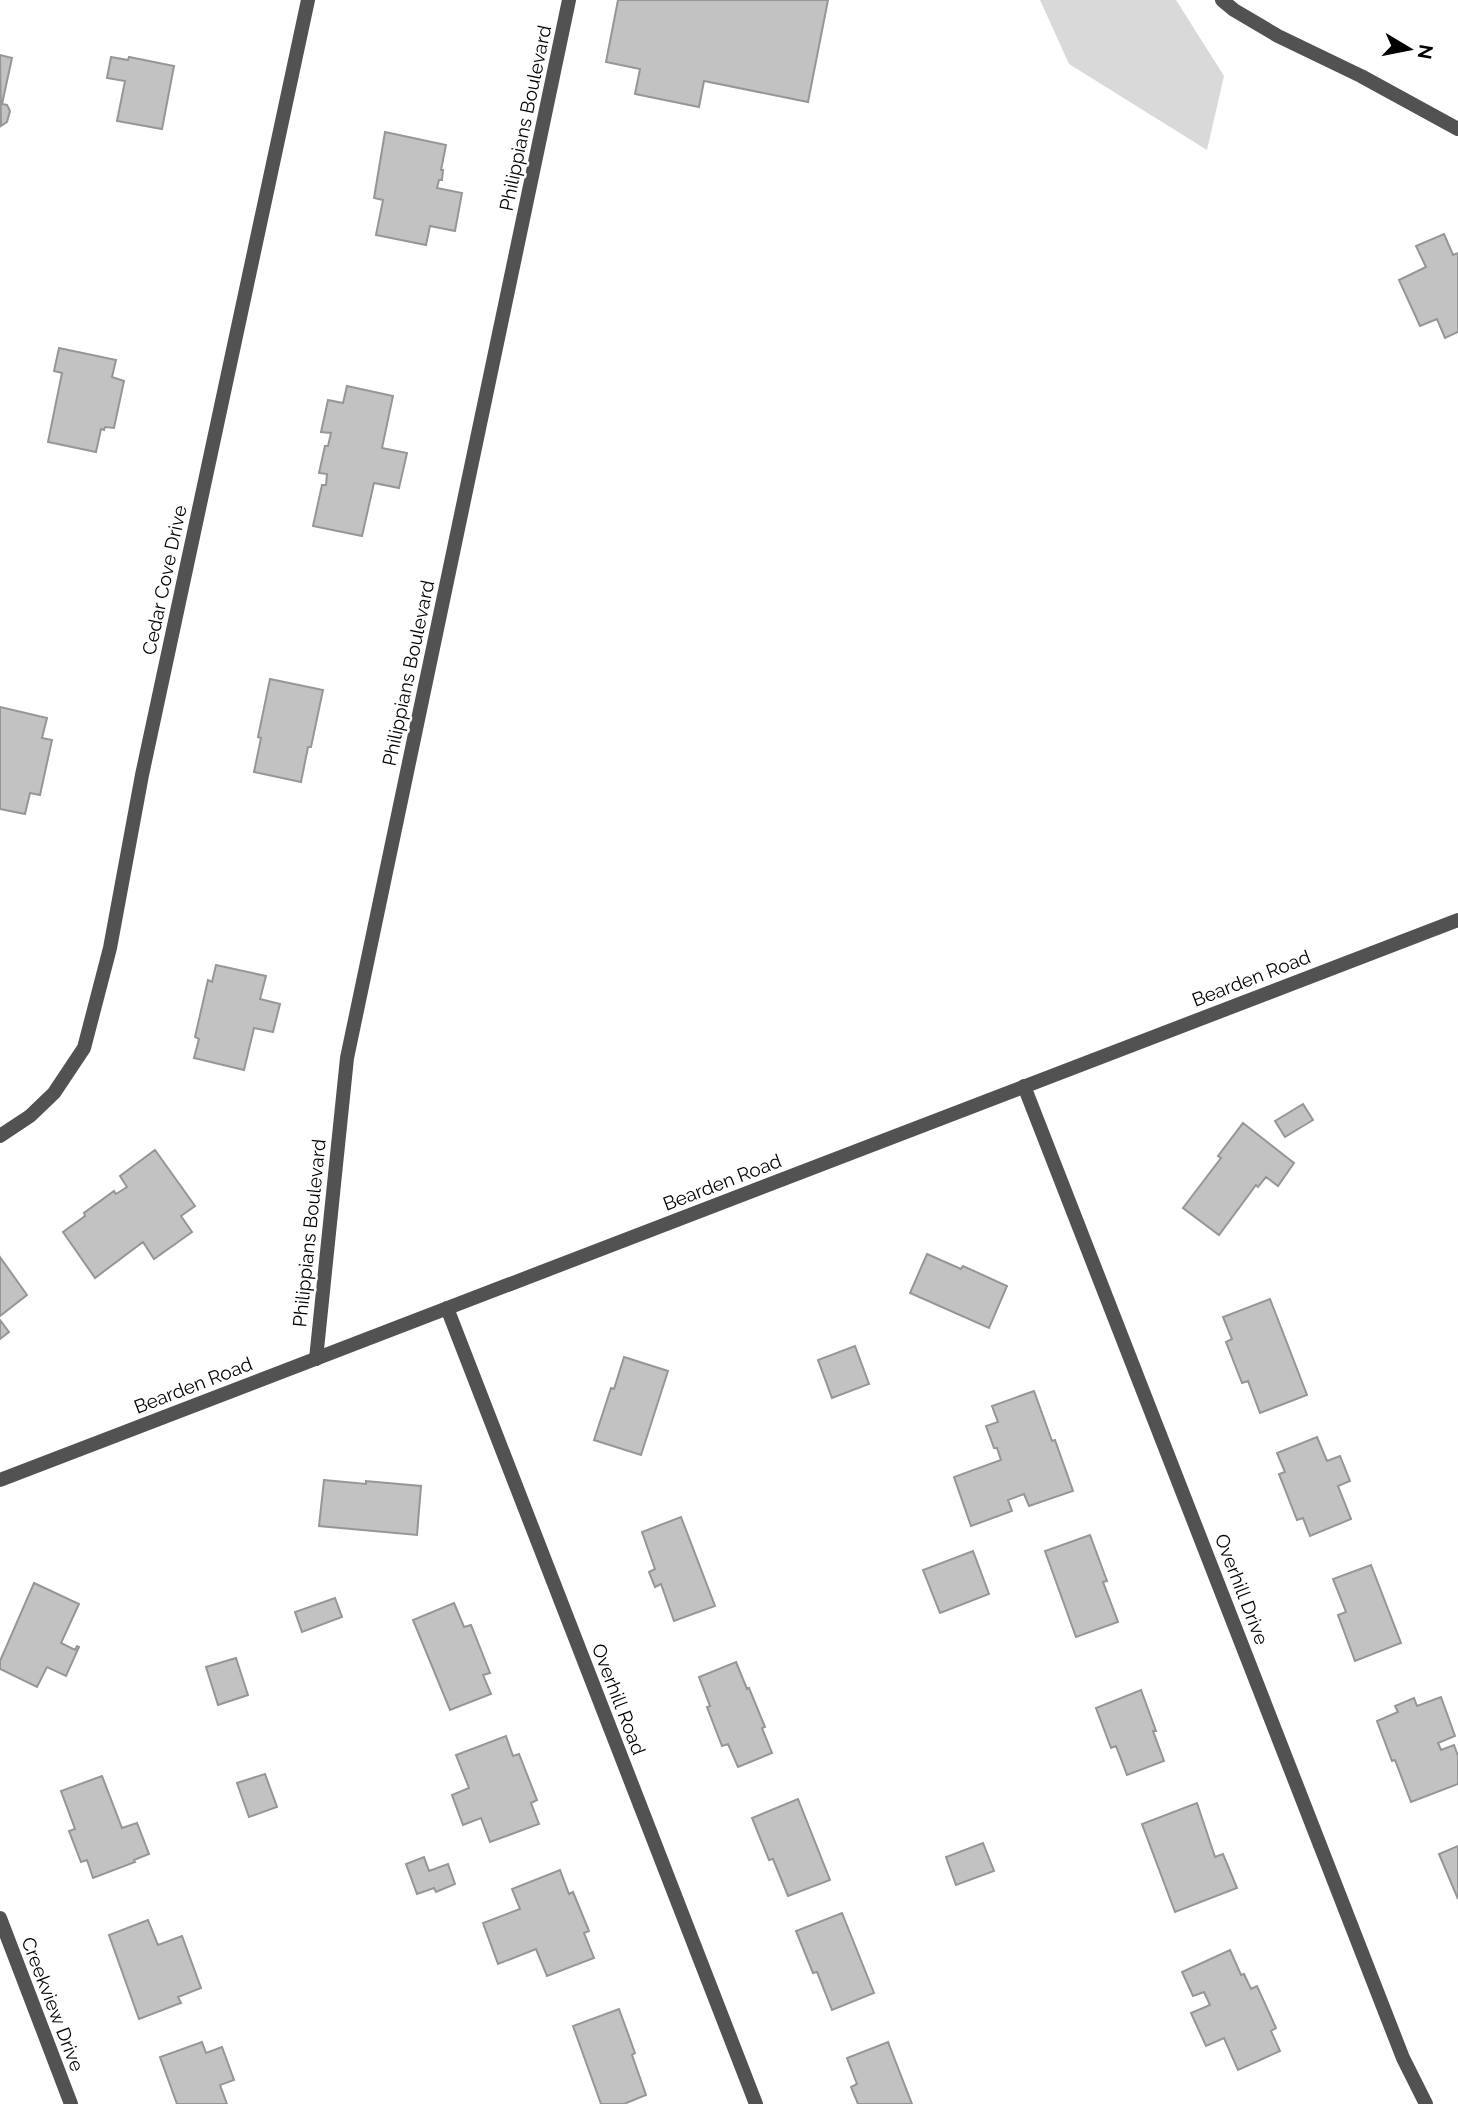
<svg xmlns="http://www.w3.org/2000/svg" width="1458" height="2104" font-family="Raleway,sans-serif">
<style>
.green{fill:#d9d9d9}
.building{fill:#c2c2c2;stroke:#969696;stroke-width:2}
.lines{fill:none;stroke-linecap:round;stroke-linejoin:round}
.service{stroke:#525252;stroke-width:14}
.minor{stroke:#525252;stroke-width:14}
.tertiary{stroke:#525252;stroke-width:14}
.labels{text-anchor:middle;stroke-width:5;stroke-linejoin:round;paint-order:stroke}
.street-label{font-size:19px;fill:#000;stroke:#fff}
</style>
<rect width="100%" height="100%" fill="#fff"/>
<path class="green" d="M 1040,0 L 1176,0 L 1224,76 L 1207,150 L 1069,64 Z"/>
<path class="building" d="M 618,0 L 828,0 L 808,102 L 704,81 L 699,107 L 635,94 L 640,69 L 606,62 Z
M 0,55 L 12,58 L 2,104 L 7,105 L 10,111 L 7,122 L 1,126 Z
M 111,57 L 128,60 L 129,57 L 174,66 L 162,129 L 117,121 L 125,81 L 107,78 Z
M 385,132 L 446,145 L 441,170 L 443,170 L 442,180 L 439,180 L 437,188 L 462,193 L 455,231 L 430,226 L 426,245 L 376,235 L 383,200 L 374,198 Z
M 1444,234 L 1453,255 L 1458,253 L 1458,332 L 1445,338 L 1437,319 L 1420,326 L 1399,280 L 1426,267 L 1416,246 Z
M 59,348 L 116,360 L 112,377 L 124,381 L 114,428 L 105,427 L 104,430 L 101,429 L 96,452 L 48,442 L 62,373 L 54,371 Z
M 347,386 L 393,396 L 382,448 L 407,453 L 399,488 L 374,483 L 362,536 L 313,526 L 322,485 L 326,485 L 327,474 L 319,473 L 325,446 L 328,446 L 331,433 L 321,432 L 328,400 L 343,403 Z
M 270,679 L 323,690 L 311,747 L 308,747 L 301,782 L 254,772 L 261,738 L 258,737 Z
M 0,707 L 47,718 L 42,738 L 52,740 L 40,795 L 30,793 L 25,814 L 0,809 Z
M 216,965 L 266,976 L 260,999 L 280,1004 L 273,1032 L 254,1028 L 244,1070 L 194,1058 L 199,1039 L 195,1037 L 208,980 L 212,982 Z
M 1303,1104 L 1313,1120 L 1285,1137 L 1275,1121 Z
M 1243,1123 L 1294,1163 L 1278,1186 L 1266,1177 L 1258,1187 L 1256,1185 L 1219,1235 L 1183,1208 L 1221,1158 L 1218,1156 Z
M 155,1150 L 195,1206 L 181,1216 L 192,1232 L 154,1259 L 143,1242 L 95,1278 L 63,1232 L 85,1216 L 84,1213 L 114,1191 L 116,1194 L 127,1187 L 120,1176 Z
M 927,1254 L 961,1269 L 963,1266 L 1007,1286 L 989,1328 L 910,1293 Z
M 0,1257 L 27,1295 L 0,1316 Z
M 1270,1299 L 1307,1395 L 1260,1413 L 1248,1381 L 1242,1383 L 1226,1342 L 1232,1339 L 1223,1317 Z
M 0,1320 L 9,1332 L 0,1339 Z
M 855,1346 L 869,1384 L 832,1398 L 818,1360 Z
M 624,1357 L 668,1371 L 641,1455 L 594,1440 L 611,1388 L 614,1389 Z
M 1034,1391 L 1052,1441 L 1055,1440 L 1073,1491 L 1029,1506 L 1024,1494 L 1008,1500 L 1012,1511 L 971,1526 L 954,1477 L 1001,1460 L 997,1448 L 994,1448 L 986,1426 L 998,1422 L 992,1406 Z
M 1317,1437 L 1327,1461 L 1340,1456 L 1350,1481 L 1338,1486 L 1351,1519 L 1310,1536 L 1303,1518 L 1297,1520 L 1279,1474 L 1285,1472 L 1277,1453 Z
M 324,1480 L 366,1484 L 366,1481 L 421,1486 L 417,1535 L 319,1526 Z
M 681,1517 L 715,1606 L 674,1621 L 661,1584 L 655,1587 L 649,1572 L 655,1569 L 642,1532 Z
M 1090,1535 L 1107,1581 L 1103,1582 L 1118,1622 L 1076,1637 L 1045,1551 Z
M 973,1551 L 989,1594 L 940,1613 L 923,1570 Z
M 1371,1565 L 1401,1643 L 1355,1661 L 1338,1615 L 1346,1612 L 1333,1579 Z
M 34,1583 L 79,1604 L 61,1643 L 75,1650 L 77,1646 L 79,1647 L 66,1676 L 47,1667 L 37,1687 L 0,1669 L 0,1661 Z
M 335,1598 L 342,1617 L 302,1632 L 295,1612 Z
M 454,1603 L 464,1627 L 471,1625 L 490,1673 L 483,1675 L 491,1694 L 450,1710 L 413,1620 Z
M 236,1658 L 248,1695 L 218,1705 L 206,1667 Z
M 736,1662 L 747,1689 L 749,1688 L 765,1727 L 762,1728 L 772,1753 L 738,1767 L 728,1744 L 722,1746 L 707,1707 L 710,1706 L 699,1677 Z
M 1141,1690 L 1156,1731 L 1153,1731 L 1164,1761 L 1127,1775 L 1116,1746 L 1111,1748 L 1096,1708 Z
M 1441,1697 L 1455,1736 L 1438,1743 L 1441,1750 L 1454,1745 L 1458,1756 L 1458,1784 L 1411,1802 L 1395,1760 L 1392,1761 L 1377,1721 L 1398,1712 L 1395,1706 L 1414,1698 L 1417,1706 Z
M 506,1736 L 513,1756 L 519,1754 L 537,1800 L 531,1803 L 539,1824 L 490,1842 L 481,1818 L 463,1825 L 452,1795 L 469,1788 L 456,1755 Z
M 265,1774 L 277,1807 L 249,1817 L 237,1783 Z
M 102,1776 L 122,1828 L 137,1823 L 149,1854 L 134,1860 L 135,1862 L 93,1878 L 87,1860 L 81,1862 L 69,1831 L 75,1829 L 61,1791 Z
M 798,1799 L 830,1880 L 788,1896 L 773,1859 L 769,1860 L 752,1818 Z
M 1197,1803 L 1215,1857 L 1223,1854 L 1237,1888 L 1175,1912 L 1142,1824 Z
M 983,1843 L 994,1871 L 956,1885 L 946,1857 Z
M 1458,1846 L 1458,1899 L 1439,1854 Z
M 424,1857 L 429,1871 L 448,1864 L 455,1884 L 436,1892 L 434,1888 L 417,1894 L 406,1864 Z
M 560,1870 L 569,1894 L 573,1892 L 589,1931 L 584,1933 L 594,1958 L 547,1976 L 536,1949 L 498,1964 L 483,1923 L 520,1909 L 512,1889 Z
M 842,1913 L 874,1993 L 832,2010 L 817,1972 L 813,1973 L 796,1931 Z
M 148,1920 L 158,1945 L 182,1936 L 201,1988 L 178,1997 L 181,2003 L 139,2019 L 109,1935 Z
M 1230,1950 L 1241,1975 L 1244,1974 L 1251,1989 L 1257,1986 L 1276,2028 L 1271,2031 L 1280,2051 L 1238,2070 L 1224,2038 L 1206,2046 L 1191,2013 L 1210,2005 L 1204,1992 L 1193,1996 L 1182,1972 Z
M 619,2009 L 635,2053 L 632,2055 L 646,2095 L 624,2104 L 601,2104 L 573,2026 Z
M 202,2042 L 206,2053 L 222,2047 L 234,2080 L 220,2085 L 227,2104 L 177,2104 L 160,2057 Z
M 888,2042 L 912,2104 L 858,2104 L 851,2087 L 857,2084 L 847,2058 Z"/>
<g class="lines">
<path class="service" d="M 316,1359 L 347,1058 L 569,0"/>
<path class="minor" d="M 1222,0 L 1234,10 L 1278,36 L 1361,76 L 1458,129
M 1024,1086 L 1403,2058 L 1426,2104
M 0,1136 L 30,1116 L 54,1093 L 84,1048 L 110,948 L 142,775 L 308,0
M 447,1308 L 756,2104
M 0,1918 L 71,2104"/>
<path class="tertiary" d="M 0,1480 L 1458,920"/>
</g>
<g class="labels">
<g class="street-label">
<text transform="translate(525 118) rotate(-78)" y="7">Philippians Boulevard</text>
<text transform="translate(164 580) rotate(-78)" y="7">Cedar Cove Drive</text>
<text transform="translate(408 673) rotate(-78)" y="7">Philippians Boulevard</text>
<text transform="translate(1251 978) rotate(-21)" y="7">Bearden Road</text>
<text transform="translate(722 1182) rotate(-21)" y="7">Bearden Road</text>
<text transform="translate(309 1233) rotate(-84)" y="7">Philippians Boulevard</text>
<text transform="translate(193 1385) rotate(-21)" y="7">Bearden Road</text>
<text transform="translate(1242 1589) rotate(69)" y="7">Overhill Drive</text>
<text transform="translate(619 1699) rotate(69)" y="7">Overhill Road</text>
<text transform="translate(53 2004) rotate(69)" y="7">Creekview Drive</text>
</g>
</g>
<g transform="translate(1409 49) rotate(100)" stroke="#ffffff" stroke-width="5" paint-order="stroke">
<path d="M0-5L12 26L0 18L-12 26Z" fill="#000000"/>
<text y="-10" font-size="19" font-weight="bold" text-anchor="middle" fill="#000000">N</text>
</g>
</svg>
